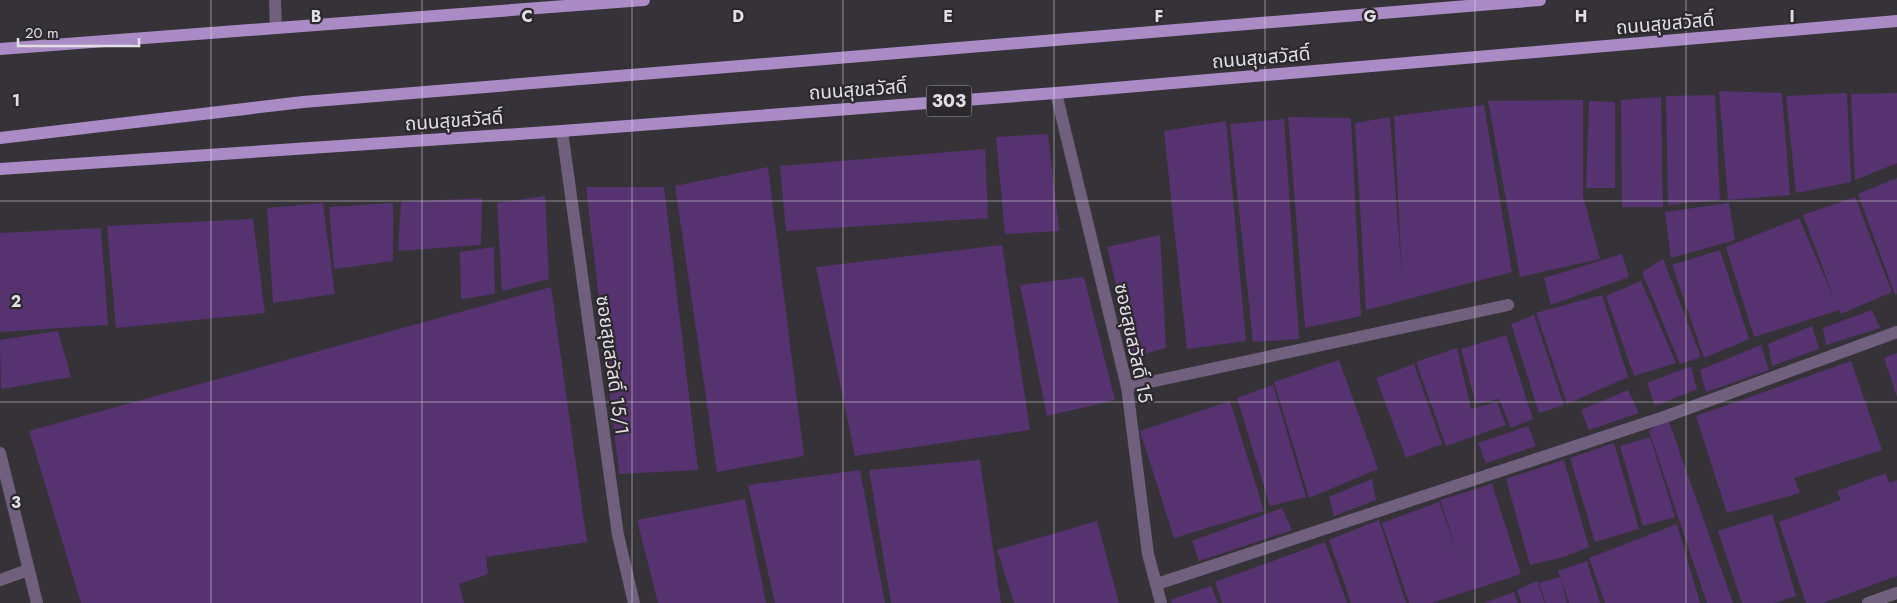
<svg xmlns="http://www.w3.org/2000/svg" width="1897" height="603" font-family="Jost,'Noto Sans Thai',sans-serif">
<style>
.building{fill:#563370}
.lines{fill:none;stroke-linecap:round;stroke-linejoin:round}
.lane{stroke:#70607d;stroke-width:12}
.street{stroke:#70607d;stroke-width:12}
.primary{stroke:#aa8bc5;stroke-width:12}
.grid{fill:none;stroke:#e1dfe3;stroke-width:1;stroke-opacity:0.55}
.labels{text-anchor:middle;stroke-width:4.5;stroke-linejoin:round;paint-order:stroke}
.shield{fill:#2b282e;stroke:#aaa8ad;stroke-width:1}
.shield-label{font-size:18px;font-weight:bold;fill:#e1dfe3}
.street-label{font-size:19px;fill:#e1dfe3;stroke:#2b282e}
.grid-label{font-size:16px;text-anchor:middle;font-weight:bold;fill:#e1dfe3;stroke:#2b282e;stroke-width:4.5;stroke-linejoin:round;paint-order:stroke}
</style>
<rect width="100%" height="100%" fill="#353238"/>
<path class="building" d="M 1719,91 L 1782,93 L 1790,195 L 1728,200 Z
M 1847,93 L 1851,182 L 1796,193 L 1786,96 Z
M 1897,93 L 1897,163 L 1855,180 L 1851,94 Z
M 1715,95 L 1720,200 L 1668,205 L 1666,96 Z
M 1661,97 L 1663,207 L 1622,207 L 1621,100 Z
M 1583,100 L 1583,196 L 1600,259 L 1520,277 L 1488,101 Z
M 1589,101 L 1615,102 L 1615,188 L 1586,188 Z
M 1484,105 L 1512,272 L 1366,310 L 1355,123 L 1390,117 L 1402,278 L 1394,116 Z
M 1288,117 L 1351,118 L 1361,316 L 1305,328 Z
M 1284,119 L 1299,339 L 1253,342 L 1230,124 Z
M 1226,121 L 1246,341 L 1187,349 L 1164,131 Z
M 1048,134 L 1059,231 L 1005,234 L 996,137 Z
M 985,149 L 988,218 L 786,231 L 780,166 Z
M 768,167 L 804,456 L 717,472 L 675,186 Z
M 1897,178 L 1897,294 L 1895,295 L 1858,194 Z
M 586,187 L 664,187 L 698,470 L 619,474 Z
M 545,196 L 549,279 L 502,291 L 497,203 Z
M 1855,197 L 1892,292 L 1841,314 L 1839,310 L 1754,337 L 1726,247 L 1799,218 L 1835,301 L 1803,215 Z
M 482,198 L 481,245 L 398,251 L 401,202 Z
M 323,203 L 335,294 L 273,303 L 267,208 Z
M 393,203 L 393,261 L 334,269 L 329,207 Z
M 1729,203 L 1735,240 L 1671,258 L 1665,212 Z
M 253,219 L 265,313 L 116,328 L 107,226 Z
M 101,228 L 108,325 L 0,332 L 0,233 Z
M 1160,235 L 1166,348 L 1133,357 L 1107,247 Z
M 1002,245 L 1030,430 L 855,456 L 816,267 Z
M 494,247 L 495,294 L 461,299 L 460,252 Z
M 1720,250 L 1749,339 L 1704,358 L 1672,265 Z
M 1622,254 L 1629,277 L 1551,305 L 1544,278 Z
M 1663,259 L 1701,357 L 1680,364 L 1642,272 Z
M 1084,277 L 1115,400 L 1047,416 L 1020,285 Z
M 1641,281 L 1676,363 L 1634,376 L 1606,296 Z
M 551,287 L 587,542 L 486,557 L 488,574 L 459,584 L 464,603 L 81,603 L 29,431 Z
M 1602,295 L 1628,377 L 1567,404 L 1536,313 Z
M 1872,310 L 1880,328 L 1826,345 L 1823,328 Z
M 1534,315 L 1564,405 L 1539,413 L 1511,324 Z
M 1812,326 L 1819,349 L 1772,366 L 1768,344 Z
M 58,331 L 71,377 L 1,389 L 0,340 Z
M 1506,335 L 1533,419 L 1511,428 L 1499,399 L 1476,404 L 1461,349 Z
M 1761,345 L 1769,370 L 1706,392 L 1700,370 Z
M 1457,348 L 1471,409 L 1497,402 L 1506,425 L 1446,446 L 1416,362 Z
M 1897,353 L 1897,397 L 1884,358 Z
M 1339,360 L 1378,469 L 1309,498 L 1274,382 Z
M 1851,361 L 1882,450 L 1794,478 L 1800,493 L 1727,513 L 1696,416 Z
M 1414,364 L 1442,444 L 1406,458 L 1376,378 Z
M 1691,366 L 1697,389 L 1655,406 L 1647,383 Z
M 1273,385 L 1306,497 L 1270,506 L 1237,398 Z
M 1628,390 L 1639,413 L 1589,430 L 1581,410 Z
M 1230,401 L 1264,511 L 1174,538 L 1140,431 Z
M 1667,416 L 1733,603 L 1707,603 L 1649,431 Z
M 1528,426 L 1536,446 L 1486,463 L 1478,443 Z
M 1650,437 L 1675,517 L 1643,526 L 1620,446 Z
M 1614,443 L 1639,529 L 1595,542 L 1570,458 Z
M 980,460 L 1001,603 L 891,603 L 869,470 Z
M 1564,460 L 1589,547 L 1564,557 L 1530,565 L 1506,479 Z
M 860,470 L 885,603 L 775,603 L 748,485 Z
M 1886,473 L 1889,483 L 1897,480 L 1897,576 L 1823,603 L 1806,603 L 1779,522 L 1841,500 L 1837,491 Z
M 1372,479 L 1376,500 L 1334,516 L 1329,497 Z
M 1492,484 L 1521,574 L 1432,603 L 1409,603 L 1382,523 L 1439,502 L 1458,554 L 1440,500 Z
M 745,499 L 766,603 L 658,603 L 637,520 Z
M 1282,508 L 1292,530 L 1199,561 L 1192,541 Z
M 1772,514 L 1796,596 L 1774,603 L 1742,603 L 1718,531 Z
M 1379,520 L 1406,603 L 1351,603 L 1329,540 Z
M 1097,521 L 1119,603 L 1014,603 L 997,550 Z
M 1677,524 L 1700,603 L 1605,603 L 1589,558 Z
M 1325,542 L 1347,603 L 1222,603 L 1215,582 Z
M 1587,561 L 1600,603 L 1569,603 L 1558,571 Z
M 1560,577 L 1567,603 L 1546,603 L 1539,583 Z
M 1537,581 L 1545,603 L 1521,603 L 1517,590 Z
M 1211,586 L 1218,603 L 1172,603 L 1170,600 Z
M 1514,592 L 1518,603 L 1484,603 Z"/>
<g class="lines">
<path class="lane" d="M 0,453 L 37,603
M 0,580 L 28,570"/>
<path class="street" d="M 275,0 L 276,28
M 1056,93 L 1127,387 L 1148,554 L 1161,603
M 562,131 L 618,535 L 634,603
M 1127,387 L 1508,305
M 1157,584 L 1667,416 L 1897,332
M 1868,603 L 1897,593"/>
<path class="primary" d="M 0,49 L 644,0
M 0,138 L 303,102 L 1540,0
M 0,169 L 562,131 L 1056,93 L 1897,21"/>
</g>
<path class="grid" d="M 211,0 L 211,603M 422,0 L 422,603M 632,0 L 632,603M 843,0 L 843,603M 1054,0 L 1054,603M 1265,0 L 1265,603M 1475,0 L 1475,603M 1686,0 L 1686,603M 0,201 L 1897,201M 0,402 L 1897,402"/>
<g class="labels">
<rect class="shield" x="926.5" y="85.5" width="45" height="31" rx="4"/>
<g class="shield-label">
<text x="949" y="107">303</text>
</g>
<g class="street-label">
<text transform="translate(1665 23) rotate(-5)" y="7">ถนนสุขสวัสดิ์</text>
<text transform="translate(1261 57) rotate(-5)" y="7">ถนนสุขสวัสดิ์</text>
<text transform="translate(858 89) rotate(-4)" y="7">ถนนสุขสวัสดิ์</text>
<text transform="translate(454 120) rotate(-4)" y="7">ถนนสุขสวัสดิ์</text>
<text transform="translate(1134 343) rotate(78)" y="7">ซอยสุขสวัสดิ์ 15</text>
<text transform="translate(613 365) rotate(82)" y="7">ซอยสุขสวัสดิ์ 15/1</text>
</g>
</g>
<g class="grid-label">
<text x="316" y="22">B</text>
<text x="527" y="22">C</text>
<text x="738" y="22">D</text>
<text x="948" y="22">E</text>
<text x="1159" y="22">F</text>
<text x="1370" y="22">G</text>
<text x="1581" y="22">H</text>
<text x="1792" y="22">I</text>
<text x="16" y="106">1</text>
<text x="16" y="307">2</text>
<text x="16" y="508">3</text>
</g>
<path d="M18 38v8h121v-8" fill="none" stroke="#e1dfe3" stroke-width="2.5"/>
<text x="25" y="38" font-size="15" fill="#e1dfe3" stroke="#2b282e" stroke-width="4" paint-order="stroke">20 m</text>
</svg>
